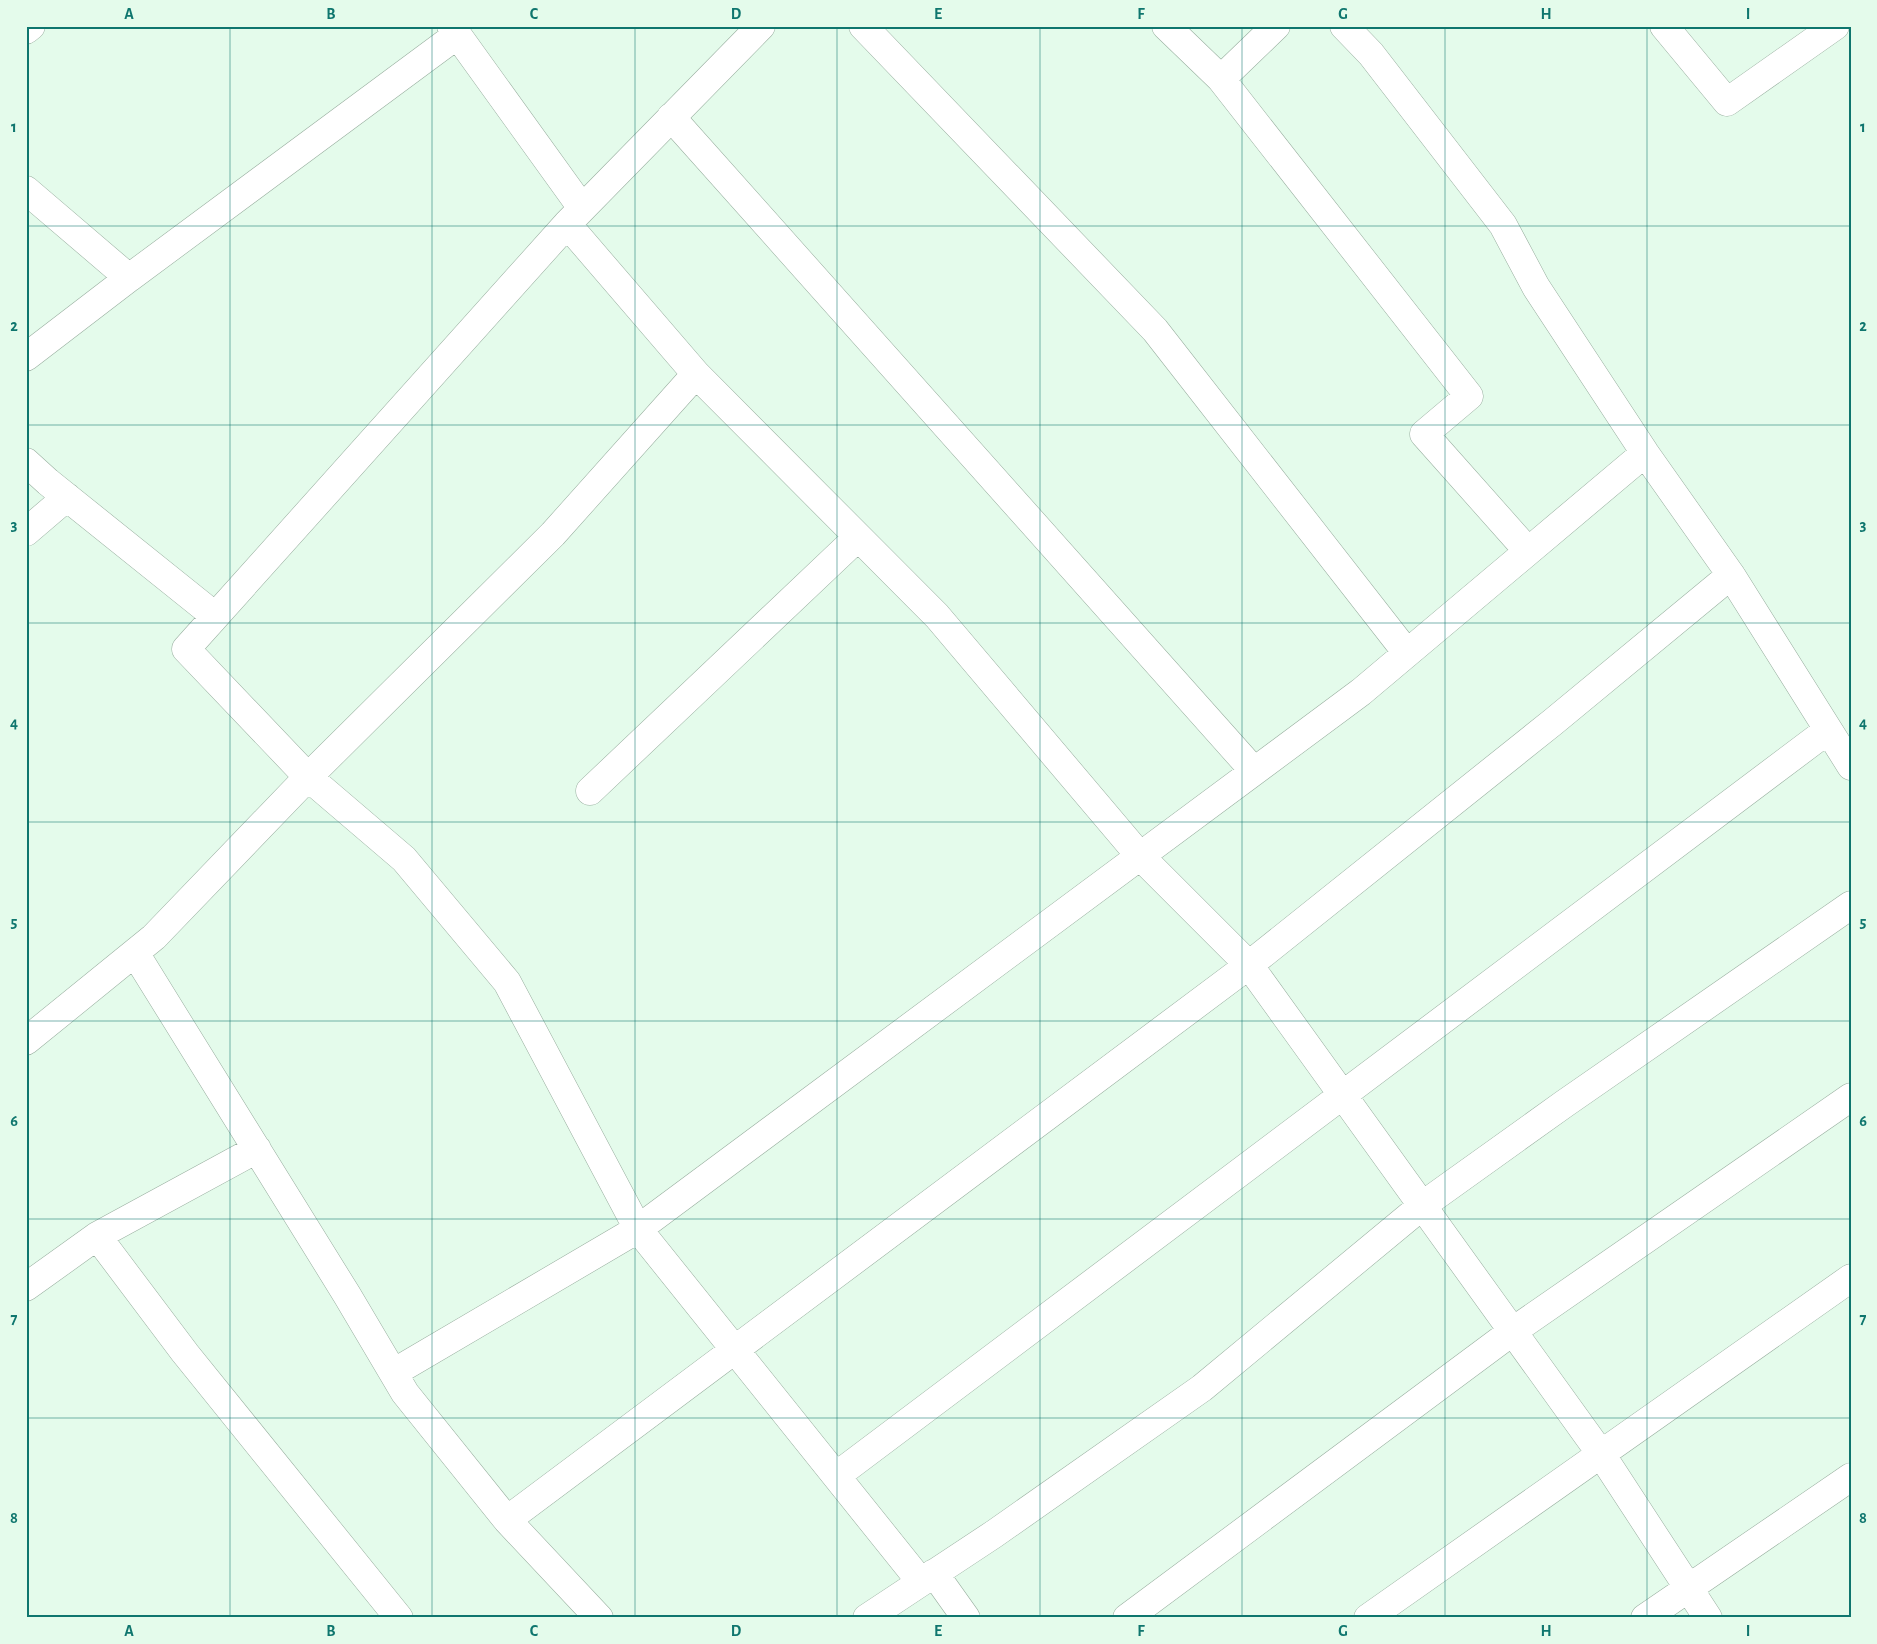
<svg xmlns="http://www.w3.org/2000/svg" width="1877" height="1644" font-family="'Alegreya Sans',sans-serif">
<style>
.lines{fill:none;stroke-linecap:round;stroke-linejoin:round}
.minor-casing{stroke:#98ae9f;stroke-width:29}
.minor{stroke:#fff;stroke-width:28}
.grid{fill:none;stroke:#0f766e;stroke-width:1;stroke-opacity:0.55}
.neatline{fill:none;stroke:#0f766e;stroke-width:2}
.grid-label{font-size:16px;text-anchor:middle;font-weight:bold;fill:#0f766e}
</style>
<rect width="100%" height="100%" fill="#e4fbeb"/>
<g class="lines">
<defs>
<path id="minor" d="M 451,26 L 582,208
M 761,26 L 567,224 L 186,649 L 308,777 L 404,859 L 507,982 L 638,1229 L 921,1582
M 863,26 L 1155,330 L 1407,653
M 1166,26 L 1221,79 L 1469,396 L 1424,434 L 1528,551
M 1344,26 L 1371,54 L 1503,225 L 1536,287 L 1645,453 L 1731,575 L 1851,766
M 1664,26 L 1727,102 L 1835,26
M 26,30 L 31,26
M 1221,79 L 1276,26
M 671,117 L 1254,771
M 26,190 L 129,278 L 26,357
M 567,224 L 696,374 L 937,616 L 1140,856 L 1249,965 L 1601,1454 L 1708,1618
M 129,278 L 457,35
M 26,462 L 48,482 L 215,616
M 26,532 L 67,497
M 590,791 L 858,537
M 135,953 L 347,1295 L 405,1393 L 507,1520
M 26,1041 L 154,937 L 308,777 L 553,534 L 696,374
M 97,1236 L 185,1353 L 399,1618
M 26,1287 L 97,1236 L 257,1149
M 393,1373 L 638,1229 L 1361,692 L 1645,453
M 836,1476 L 1828,730
M 934,1573 L 966,1618
M 599,1618 L 507,1520 L 1249,965 L 1553,722 L 1731,575
M 867,1618 L 994,1534 L 1202,1388 L 1423,1205 L 1564,1104 L 1851,905
M 1127,1618 L 1513,1331 L 1851,1097
M 1368,1618 L 1851,1278
M 1645,1618 L 1851,1477"/>
</defs>
<use href="#minor" class="minor-casing"/>
<use href="#minor" class="minor"/>
</g>
<path class="grid" d="M 230,26 L 230,1618M 432,26 L 432,1618M 635,26 L 635,1618M 837,26 L 837,1618M 1040,26 L 1040,1618M 1242,26 L 1242,1618M 1445,26 L 1445,1618M 1647,26 L 1647,1618M 26,226 L 1851,226M 26,425 L 1851,425M 26,623 L 1851,623M 26,822 L 1851,822M 26,1021 L 1851,1021M 26,1219 L 1851,1219M 26,1418 L 1851,1418"/>
<rect width="1877" height="1644" fill="none" stroke="#e4fbeb" stroke-width="55"/>
<rect x="28" y="28" width="1822" height="1588" class="neatline"/>
<g class="grid-label">
<text x="129" y="19">A</text>
<text x="331" y="19">B</text>
<text x="534" y="19">C</text>
<text x="736" y="19">D</text>
<text x="938" y="19">E</text>
<text x="1141" y="19">F</text>
<text x="1343" y="19">G</text>
<text x="1546" y="19">H</text>
<text x="1748" y="19">I</text>
<text x="14" y="132">1</text>
<text x="1863" y="132">1</text>
<text x="14" y="331">2</text>
<text x="1863" y="331">2</text>
<text x="14" y="530">3</text>
<text x="1863" y="530">3</text>
<text x="14" y="728">4</text>
<text x="1863" y="728">4</text>
<text x="14" y="927">5</text>
<text x="1863" y="927">5</text>
<text x="14" y="1126">6</text>
<text x="1863" y="1126">6</text>
<text x="14" y="1324">7</text>
<text x="1863" y="1324">7</text>
<text x="14" y="1523">8</text>
<text x="1863" y="1523">8</text>
<text x="129" y="1636">A</text>
<text x="331" y="1636">B</text>
<text x="534" y="1636">C</text>
<text x="736" y="1636">D</text>
<text x="938" y="1636">E</text>
<text x="1141" y="1636">F</text>
<text x="1343" y="1636">G</text>
<text x="1546" y="1636">H</text>
<text x="1748" y="1636">I</text>
</g>
</svg>
